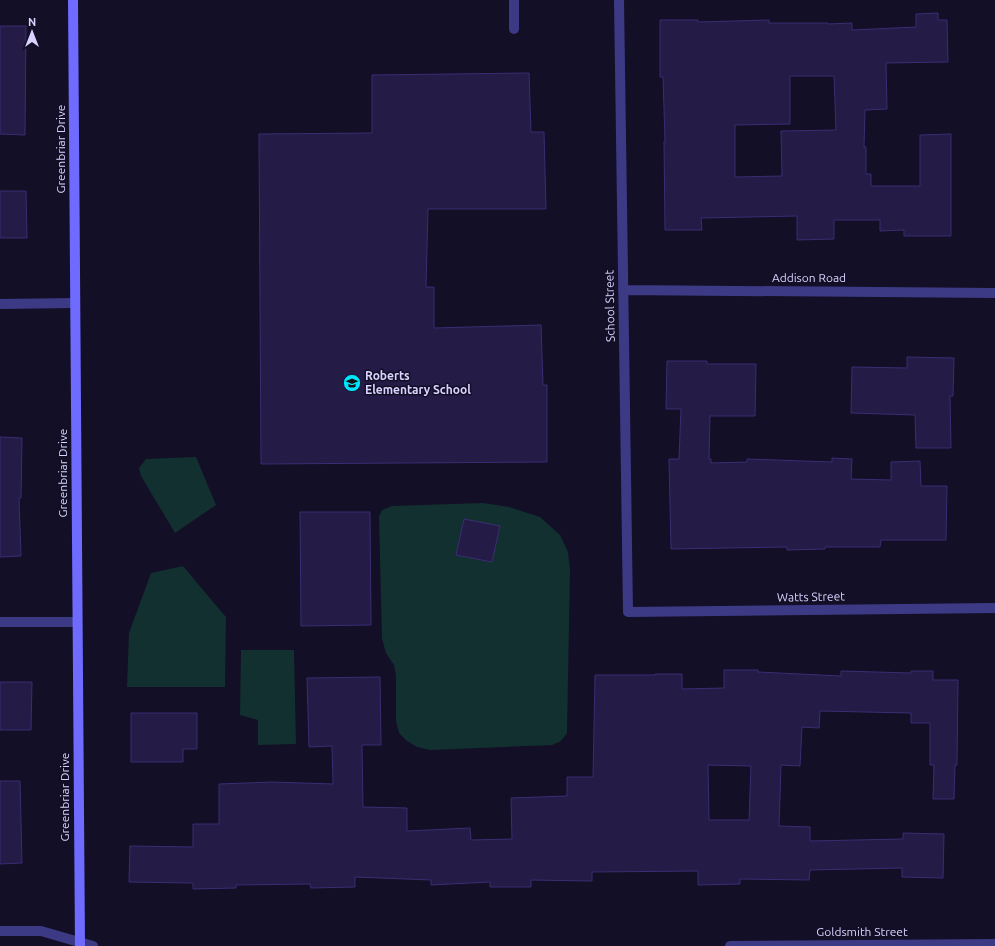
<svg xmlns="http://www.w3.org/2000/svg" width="995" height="946" font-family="Ubuntu,sans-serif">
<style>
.green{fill:#12302f}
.building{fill:#241b47;stroke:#3b2d73;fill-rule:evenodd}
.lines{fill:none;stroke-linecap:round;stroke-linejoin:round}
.service{stroke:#3d3a85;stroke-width:10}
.minor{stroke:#3d3a85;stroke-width:10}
.secondary{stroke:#6f6bff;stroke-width:10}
.labels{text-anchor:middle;stroke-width:3;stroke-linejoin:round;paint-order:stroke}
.street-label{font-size:12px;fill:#d9d4ff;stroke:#130f26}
.poi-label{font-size:12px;font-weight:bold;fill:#d9d4ff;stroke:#130f26;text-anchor:start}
</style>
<rect width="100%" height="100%" fill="#130f26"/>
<path class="green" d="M 196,457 L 216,505 L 175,533 L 141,476 L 139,468 L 146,459 Z
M 483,503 L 509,507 L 540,517 L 560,535 L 568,552 L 570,570 L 567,733 L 561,741 L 552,745 L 430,750 L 417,747 L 407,741 L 399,733 L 396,721 L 396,675 L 394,665 L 386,653 L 382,639 L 379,517 L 382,510 L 392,506 Z
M 183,566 L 214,603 L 226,617 L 225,687 L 127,687 L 129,633 L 151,573 Z
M 241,650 L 294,650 L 296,744 L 258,745 L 258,720 L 240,715 Z"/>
<path class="building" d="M 938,13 L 938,20 L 947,20 L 948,62 L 886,63 L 887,109 L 865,110 L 864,147 L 866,147 L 866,174 L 871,174 L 871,186 L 920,186 L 920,135 L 951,134 L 951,236 L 904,236 L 904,230 L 880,231 L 880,220 L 834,220 L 834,239 L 797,240 L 797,216 L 701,218 L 702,230 L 665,230 L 664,141 L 665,141 L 663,77 L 660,77 L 660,20 L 698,20 L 698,22 L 769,20 L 769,23 L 828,23 L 828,24 L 852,23 L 852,30 L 916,27 L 916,14 ZM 790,76 L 834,76 L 836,130 L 781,131 L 782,176 L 735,177 L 735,125 L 790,124 Z
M 0,26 L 26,26 L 25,135 L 0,134 Z
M 529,73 L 531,132 L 544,132 L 546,209 L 428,209 L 426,287 L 434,287 L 434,328 L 541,325 L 543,385 L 547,385 L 547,462 L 261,464 L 259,134 L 372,133 L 372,75 Z
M 0,191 L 26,191 L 27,238 L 0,238 Z
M 907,357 L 954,358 L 953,396 L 950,396 L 951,448 L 916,448 L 915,415 L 851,413 L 852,367 L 907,368 Z
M 667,361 L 707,361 L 707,364 L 756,364 L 755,416 L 710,416 L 709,459 L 711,459 L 711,463 L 747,462 L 747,459 L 832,462 L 832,458 L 852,459 L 851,479 L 891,480 L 891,462 L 920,461 L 921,486 L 947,486 L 946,540 L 881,540 L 880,547 L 825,547 L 825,549 L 787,550 L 787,547 L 671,549 L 669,459 L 679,459 L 681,409 L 666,409 Z
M 0,437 L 22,438 L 21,498 L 19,498 L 21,556 L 0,557 Z
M 300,512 L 370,512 L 371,625 L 301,626 Z
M 464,519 L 500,526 L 492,562 L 456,555 Z
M 724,670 L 758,670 L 758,672 L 841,676 L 841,671 L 911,673 L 911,671 L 933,671 L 933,680 L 958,680 L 957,765 L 955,765 L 954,799 L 933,799 L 934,765 L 930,765 L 930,723 L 911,723 L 911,713 L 820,711 L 819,728 L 802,727 L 800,766 L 781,765 L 779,826 L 810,827 L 810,841 L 903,839 L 903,833 L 944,834 L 943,878 L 902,877 L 902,868 L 810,870 L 809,880 L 740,879 L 740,884 L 698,885 L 698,871 L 592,872 L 592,881 L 531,880 L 531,887 L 490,887 L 490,882 L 431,885 L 431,880 L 355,877 L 355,887 L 311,888 L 310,884 L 236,885 L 236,888 L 193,889 L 193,883 L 129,882 L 130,846 L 193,847 L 193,824 L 219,824 L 219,784 L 272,782 L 333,784 L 332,746 L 309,747 L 307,678 L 380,677 L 381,745 L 362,745 L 363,807 L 407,808 L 407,831 L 470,828 L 471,840 L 512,839 L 511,798 L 567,796 L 567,777 L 593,777 L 595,675 L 655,675 L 655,674 L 682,674 L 682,689 L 724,688 ZM 708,765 L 751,766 L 749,820 L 709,820 Z
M 0,682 L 32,682 L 31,730 L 0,730 Z
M 131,713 L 197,713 L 197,749 L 183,749 L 183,762 L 131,762 Z
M 0,781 L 20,781 L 22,863 L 0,864 Z"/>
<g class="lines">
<path class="service" d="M 514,0 L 514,29"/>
<path class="minor" d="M 619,0 L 628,612 L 995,608
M 623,290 L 995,293
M 0,304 L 75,303
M 0,622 L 77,622
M 0,931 L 41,931 L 93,946
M 730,946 L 995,944"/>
<path class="secondary" d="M 73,0 L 80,946"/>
</g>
<defs>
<symbol id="school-disc" viewBox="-11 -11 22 22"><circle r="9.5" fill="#00e5ff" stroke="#130f26"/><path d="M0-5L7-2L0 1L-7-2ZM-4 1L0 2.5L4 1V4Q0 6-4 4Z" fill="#111"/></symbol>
</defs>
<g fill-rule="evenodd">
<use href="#school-disc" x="342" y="373" width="20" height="20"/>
</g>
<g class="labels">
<g class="street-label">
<text transform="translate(61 149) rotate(-90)" y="4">Greenbriar Drive</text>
<text x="809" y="282">Addison Road</text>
<text transform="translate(610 306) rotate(-91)" y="4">School Street</text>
<text transform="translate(63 473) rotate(-90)" y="4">Greenbriar Drive</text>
<text transform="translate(811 597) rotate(-1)" y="4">Watts Street</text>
<text transform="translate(65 797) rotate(-90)" y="4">Greenbriar Drive</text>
<text x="862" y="936">Goldsmith Street</text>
</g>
<g class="poi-label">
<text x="365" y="380">Roberts<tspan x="365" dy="14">Elementary School</tspan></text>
</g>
</g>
<g transform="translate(32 32)" stroke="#130f26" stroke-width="3" paint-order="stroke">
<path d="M0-3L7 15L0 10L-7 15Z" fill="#d9d4ff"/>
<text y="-6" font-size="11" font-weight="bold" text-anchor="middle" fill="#d9d4ff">N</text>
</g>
</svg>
